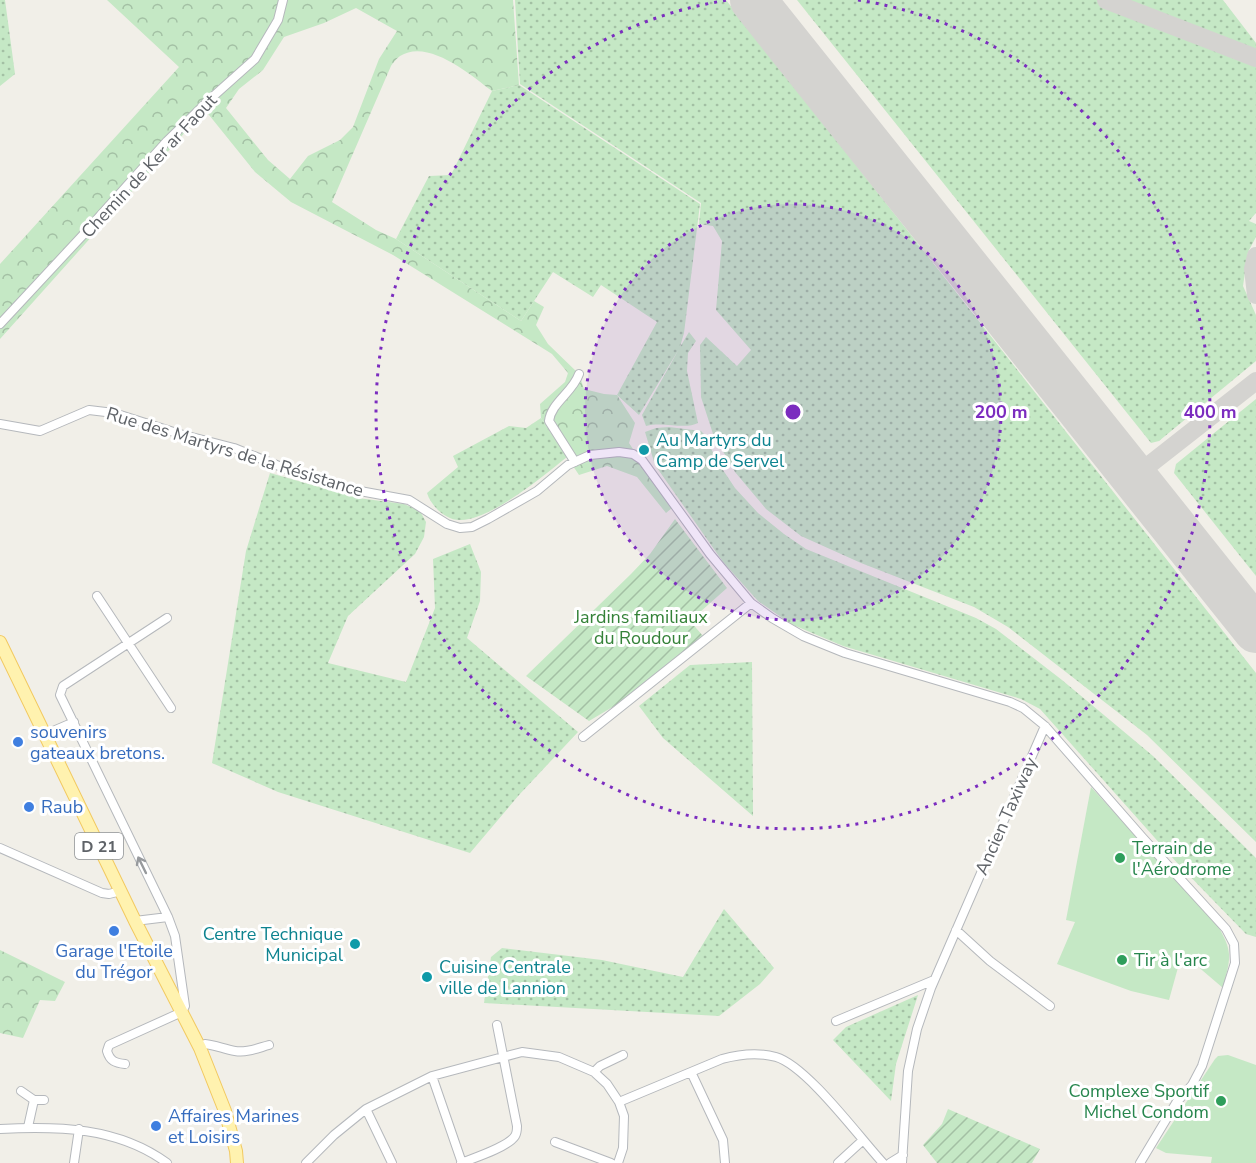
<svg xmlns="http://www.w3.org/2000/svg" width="1256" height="1163" font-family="'Nunito Sans',sans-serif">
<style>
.grass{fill:url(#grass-dots)}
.forest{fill:url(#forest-crowns);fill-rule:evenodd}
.garden{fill:url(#garden-furrows)}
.pitch{fill:#c5e8c5}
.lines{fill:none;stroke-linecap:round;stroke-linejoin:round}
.taxiway{stroke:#d4d3d0;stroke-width:18}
.runway{stroke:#d4d3d0;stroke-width:46}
.minor-casing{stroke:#b5b8bc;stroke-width:10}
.primary-casing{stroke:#f2c960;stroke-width:14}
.minor{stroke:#fff;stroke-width:8}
.primary{stroke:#fff2af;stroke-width:12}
.oneway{stroke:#979a9d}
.ring{fill:none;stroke:#7b2cbf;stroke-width:3;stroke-dasharray:3 6}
.culture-dot{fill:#0f9aa8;stroke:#fff;stroke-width:2}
.shop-dot{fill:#3f7fe0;stroke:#fff;stroke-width:2}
.leisure-dot{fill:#2e9e5b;stroke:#fff;stroke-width:2}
.labels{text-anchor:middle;stroke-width:6;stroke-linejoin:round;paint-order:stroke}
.shield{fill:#fff;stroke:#8f9295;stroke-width:1.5}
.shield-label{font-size:16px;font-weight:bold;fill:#5f6368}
.street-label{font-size:18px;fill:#5f6368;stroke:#fff}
.culture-label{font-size:18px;fill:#0d838f;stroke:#fff;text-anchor:start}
.park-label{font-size:18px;fill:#348238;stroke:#fff}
.shop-label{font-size:18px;fill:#366cbe;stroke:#fff;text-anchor:start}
.leisure-label{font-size:18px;fill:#27864d;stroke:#fff;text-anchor:start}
.centre{fill:#7b2cbf;stroke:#fff;stroke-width:3}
.ring-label{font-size:18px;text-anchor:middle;font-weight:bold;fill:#7b2cbf;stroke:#fff;stroke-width:6;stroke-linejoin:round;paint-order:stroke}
</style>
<defs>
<pattern id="grass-dots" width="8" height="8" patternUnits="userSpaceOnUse" patternTransform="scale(1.5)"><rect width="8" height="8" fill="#c5e8c5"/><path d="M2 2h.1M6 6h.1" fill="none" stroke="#a3c0a4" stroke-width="1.8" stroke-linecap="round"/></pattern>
<pattern id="forest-crowns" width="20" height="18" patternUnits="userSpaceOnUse" patternTransform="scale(1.5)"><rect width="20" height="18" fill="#c5e8c5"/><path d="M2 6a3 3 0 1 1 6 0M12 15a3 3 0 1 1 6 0" fill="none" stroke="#a3c0a4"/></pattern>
<pattern id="garden-furrows" width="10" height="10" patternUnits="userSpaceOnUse" patternTransform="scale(1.5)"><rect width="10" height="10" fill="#c5e8c5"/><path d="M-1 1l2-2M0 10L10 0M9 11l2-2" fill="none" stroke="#a3c0a4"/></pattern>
</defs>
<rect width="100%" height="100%" fill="#f1efe8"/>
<path class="grass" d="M 0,0 L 5,0 L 15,74 L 0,86 Z
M 515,0 L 726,0 L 1256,673 L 1256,842 L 1147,735 L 1008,627 L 974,607 L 861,563 L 801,536 L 766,509 L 735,472 L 713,434 L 701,397 L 700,345 L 706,337 L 737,366 L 751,350 L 716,310 L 722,241 L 713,226 L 699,224 L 701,203 L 520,84 Z
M 797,0 L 1097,0 L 1256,62 L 1256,213 L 1249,221 L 1256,224 L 1256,237 L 1248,252 L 1243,286 L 1256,315 L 1256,361 L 1159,441 L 1151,443 Z
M 1122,0 L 1223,0 L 1256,43 L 1256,51 Z
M 519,85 L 700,204 L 684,333 L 680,347 L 689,332 L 696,341 L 688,353 L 687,371 L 698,423 C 685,430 663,421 646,426 L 642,415 L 679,349 L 639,415 L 617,395 L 657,322 L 601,285 L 593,297 L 553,272 L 521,321 L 396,239 L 429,176 L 451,175 L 492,91 Z
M 1256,399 L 1256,576 L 1174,473 L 1176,464 Z
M 541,418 L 567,457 C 542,477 492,519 461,520 C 446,521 431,506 427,493 L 458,467 L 453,456 L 509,426 L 526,428 Z
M 669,427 L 701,431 L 704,434 L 717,461 L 735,488 L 758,513 L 784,534 L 806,549 L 976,618 L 996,629 L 1062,680 L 1153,756 L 1256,858 L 1256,937 L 1246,934 L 1179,865 L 1040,709 L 1021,699 L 843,646 L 791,624 L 758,601 L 723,562 L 655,465 L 645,432 L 656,428 Z
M 270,473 L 358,498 L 404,504 L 420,511 L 426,522 L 424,537 L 415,554 L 348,616 L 328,663 L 406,682 L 435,608 L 433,559 L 470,544 L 481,572 L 480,601 L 467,638 L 578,732 L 519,795 L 470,853 L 278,792 L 212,763 L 246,551 Z
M 752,662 L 753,816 L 663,738 L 639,706 L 690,665 Z
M 724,909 L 774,968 L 760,984 L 719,1016 L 484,1003 L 491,957 L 502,948 L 602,960 L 683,977 Z
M 918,995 L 896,1064 L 891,1101 L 833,1040 L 846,1027 Z"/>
<path class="forest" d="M 107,0 L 513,0 L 519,85 L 492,91 C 471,75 428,38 400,56 C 397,58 393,63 391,66 L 332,202 L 376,230 L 396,239 L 521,321 L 534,301 L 544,307 L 536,325 L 548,344 L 579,374 L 584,389 L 604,394 L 617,395 L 635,423 L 629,443 L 672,508 L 666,513 L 637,477 L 607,466 L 579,475 L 541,418 L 540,404 L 565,382 L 568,373 L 552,354 L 393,255 L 291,202 L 255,172 L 205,110 L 0,339 L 0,264 L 179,67 ZM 356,8 L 397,31 L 379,59 L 353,127 L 340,140 L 308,156 L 290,179 L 268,160 L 226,108 L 239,89 L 263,70 L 284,37 L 324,23 Z
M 0,950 L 65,982 L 55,1001 L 40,1000 L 23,1038 L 0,1033 Z"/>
<path class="garden" d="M 675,519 L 727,588 L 690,621 L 703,636 L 621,702 L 589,721 L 526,676 L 631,574 L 650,554 Z
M 948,1109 L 1040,1149 L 1032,1163 L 937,1163 L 923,1145 L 942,1124 Z"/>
<path class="pitch" d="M 1091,787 L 1218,926 C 1234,954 1230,958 1223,988 L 1182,953 L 1169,1000 L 1131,991 L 1057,964 L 1075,922 L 1066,920 Z
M 1228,1055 L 1256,1065 L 1256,1163 L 1211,1163 L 1212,1157 L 1166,1153 L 1156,1148 L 1215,1059 L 1218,1056 Z"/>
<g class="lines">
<path class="taxiway" d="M 1106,0 L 1256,58
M 1256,256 L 1253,269 L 1256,295
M 1120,461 C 1130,469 1137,470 1149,465 L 1256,381
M 1147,494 L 1143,481 L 1149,465"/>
<path class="runway" d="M 753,0 L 1256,630"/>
<defs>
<path id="minor" d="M 0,324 L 82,236 L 167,141 L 208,101 L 255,59 L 278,20 L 283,0
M 0,424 L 40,431 L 89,410 L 114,413 L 180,434 L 234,448 L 304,476 L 349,489 L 409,500 L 447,524 L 460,528 L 472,527 L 488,519 L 537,491 L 568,465 L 590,455 L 619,452 L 633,454 L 642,460 L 710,554 L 751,603 L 772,618 L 803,636 L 845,653 L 1010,702 L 1023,708 L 1045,726 L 1142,837 L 1226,929 L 1234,944 L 1235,963 L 1202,1066 L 1192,1085 L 1176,1103 L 1140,1163
M 575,462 L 549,421 C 551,403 573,392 579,374
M 97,596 L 171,708
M 46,734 L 74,722
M 583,737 L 751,603
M 0,848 L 102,893 L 109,894 L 121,891
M 135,921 L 168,917
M 956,930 L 990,961 L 1050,1006
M 836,1021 L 934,980
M 200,1048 L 205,1044 C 215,1045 224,1049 235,1051 C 247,1053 258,1048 269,1045
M 125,1064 C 115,1063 110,1061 107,1051 L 109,1045 L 182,1012 L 185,1006 L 175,936 L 168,917 L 60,695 L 63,686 L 167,618
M 594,1072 L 600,1066 L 623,1055
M 691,1072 L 723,1140 L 725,1163
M 432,1076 L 462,1163
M 21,1091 L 34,1100
M 619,1102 L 722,1059 C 740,1054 758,1052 776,1057 C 807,1066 859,1137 883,1163
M 366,1109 L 392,1163
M 28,1127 L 34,1100 L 44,1100
M 0,1129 C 58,1126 118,1127 167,1163
M 555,1142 L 611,1163
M 74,1163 L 79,1129
M 306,1163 L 334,1135 L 366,1109 L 432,1076 L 522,1052 L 559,1057 L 594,1072 L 607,1084 L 619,1102 L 624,1116 L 623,1148 L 618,1163
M 461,1163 C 474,1158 508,1147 515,1136 C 517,1133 517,1129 517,1126 L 497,1025
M 838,1163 L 862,1141
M 890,1163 L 903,1155
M 902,1163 L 908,1071 L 917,1029 L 931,988 L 1045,726"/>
<path id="primary" d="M 0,642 L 135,921 L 200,1048 L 225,1111 L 236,1151 L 237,1163"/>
</defs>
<use href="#minor" class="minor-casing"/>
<use href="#primary" class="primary-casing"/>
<use href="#minor" class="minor"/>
<use href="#primary" class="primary"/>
</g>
<defs><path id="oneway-shaft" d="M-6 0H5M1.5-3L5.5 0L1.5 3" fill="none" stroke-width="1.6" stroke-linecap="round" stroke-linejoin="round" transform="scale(1.5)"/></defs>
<use class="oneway" href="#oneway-shaft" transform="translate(142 865) rotate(-116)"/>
<circle cx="793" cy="412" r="208" fill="#7b2cbf" fill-opacity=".12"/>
<g class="ring">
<circle cx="793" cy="412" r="208"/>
<path d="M858 0A417 417 0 1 1 728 0"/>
</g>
<g class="culture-dot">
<circle cx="644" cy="450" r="6"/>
<circle cx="355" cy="944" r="6"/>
<circle cx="427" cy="977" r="6"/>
</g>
<g class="shop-dot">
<circle cx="18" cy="742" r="6"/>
<circle cx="29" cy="807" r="6"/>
<circle cx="114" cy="931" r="6"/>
<circle cx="156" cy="1126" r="6"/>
</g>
<g class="leisure-dot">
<circle cx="1120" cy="858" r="6"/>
<circle cx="1122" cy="960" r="6"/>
<circle cx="1221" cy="1101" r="6"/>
</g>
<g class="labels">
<rect class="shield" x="75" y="833" width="48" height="26" rx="4.5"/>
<g class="shield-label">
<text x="99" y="852">D 21</text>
</g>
<g class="street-label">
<text transform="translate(149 166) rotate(-47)" y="6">Chemin de Ker ar Faout</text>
<text transform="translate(235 452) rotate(17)" y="6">Rue des Martyrs de la Résistance</text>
<text transform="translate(1006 816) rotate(-66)" y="6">Ancien Taxiway</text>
</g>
<g class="culture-label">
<text x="656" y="446">Au Martyrs du<tspan x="656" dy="21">Camp de Servel</tspan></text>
<text x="343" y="940" text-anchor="end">Centre Technique<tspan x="343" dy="21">Municipal</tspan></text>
<text x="439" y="973">Cuisine Centrale<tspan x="439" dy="21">ville de Lannion</tspan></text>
</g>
<g class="park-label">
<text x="641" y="623">Jardins familiaux<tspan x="641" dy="21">du Roudour</tspan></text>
</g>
<g class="shop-label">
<text x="30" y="738">souvenirs<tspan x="30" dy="21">gateaux bretons.</tspan></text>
<text x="41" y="813">Raub</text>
<text x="114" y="957" text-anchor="middle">Garage l'Etoile<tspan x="114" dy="21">du Trégor</tspan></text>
<text x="168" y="1122">Affaires Marines<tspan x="168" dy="21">et Loisirs</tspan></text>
</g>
<g class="leisure-label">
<text x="1132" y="854">Terrain de<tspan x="1132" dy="21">l'Aérodrome</tspan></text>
<text x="1134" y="966">Tir à l'arc</text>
<text x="1209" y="1097" text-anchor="end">Complexe Sportif<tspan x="1209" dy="21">Michel Condom</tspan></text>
</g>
</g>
<circle cx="793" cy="412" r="9" class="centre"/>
<g class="ring-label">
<text x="1001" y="418">200 m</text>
<text x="1210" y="418">400 m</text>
</g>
</svg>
